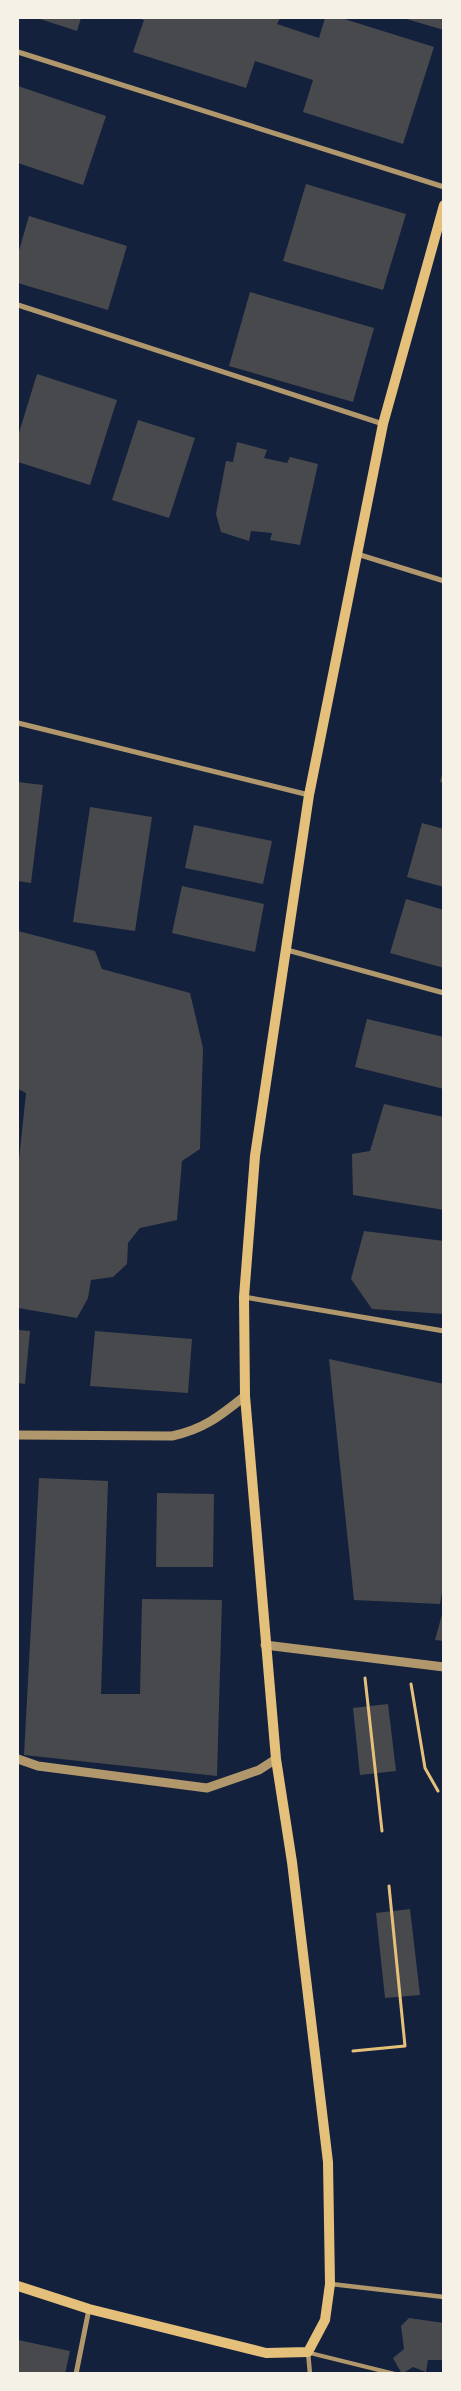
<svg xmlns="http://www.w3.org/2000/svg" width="461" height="2391" font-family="Manrope,sans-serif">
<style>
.building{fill:#48494c}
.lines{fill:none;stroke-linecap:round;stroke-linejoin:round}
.path{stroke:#e5c07b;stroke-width:3}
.service{stroke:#b1986c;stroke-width:4}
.pedestrian{stroke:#b1986c;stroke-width:4.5}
.minor{stroke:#b1986c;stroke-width:5}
.tertiary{stroke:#b1986c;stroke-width:9}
.secondary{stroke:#e5c07b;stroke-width:10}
</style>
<rect width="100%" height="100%" fill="#14213d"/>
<path class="building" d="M 37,18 L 81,18 L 77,31 Z
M 138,18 L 280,18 L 277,24 L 319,38 L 325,18 L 341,18 L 434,47 L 403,144 L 303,112 L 313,80 L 255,61 L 246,88 L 133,52 L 144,20 Z
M 403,18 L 444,18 L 444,30 Z
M 18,86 L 106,116 L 83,185 L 18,163 Z
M 306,184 L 406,214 L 383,290 L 283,261 Z
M 29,216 L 127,246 L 108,310 L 18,283 L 18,254 Z
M 250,292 L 374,328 L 353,402 L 229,366 Z
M 37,374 L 117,400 L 90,485 L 18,462 L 18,436 Z
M 138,420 L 195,438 L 169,518 L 112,500 Z
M 237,442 L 267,450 L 264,458 L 287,463 L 290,457 L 318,464 L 300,545 L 270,540 L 272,533 L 251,531 L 249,541 L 221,532 L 216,514 L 226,461 L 233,462 Z
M 443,771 L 444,771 L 444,783 L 440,782 Z
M 18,782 L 43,785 L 31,883 L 18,881 Z
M 90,807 L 152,817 L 135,931 L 73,922 Z
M 422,823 L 444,829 L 444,887 L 407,877 Z
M 194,825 L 272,841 L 263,884 L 185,868 Z
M 182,886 L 264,904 L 255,952 L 172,933 Z
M 406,899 L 444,910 L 444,968 L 390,953 Z
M 18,931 L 95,951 L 102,969 L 190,993 L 203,1048 L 200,1149 L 182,1161 L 177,1220 L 140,1228 L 128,1243 L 127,1264 L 113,1277 L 91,1280 L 88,1298 L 77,1318 L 18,1308 L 18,1169 L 26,1093 L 18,1089 Z
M 367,1019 L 444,1037 L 444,1089 L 355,1067 Z
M 384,1104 L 444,1117 L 444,1210 L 353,1195 L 352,1154 L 370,1151 Z
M 364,1231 L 444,1241 L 444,1314 L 372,1309 L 351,1279 Z
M 18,1330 L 30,1331 L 25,1384 L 18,1383 Z
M 95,1331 L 192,1339 L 188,1393 L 90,1386 Z
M 329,1359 L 444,1384 L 444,1581 L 440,1604 L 354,1600 Z
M 39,1478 L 108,1481 L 101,1694 L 140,1694 L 142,1599 L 222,1600 L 217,1776 L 24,1755 Z
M 157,1493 L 214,1494 L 213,1567 L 156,1567 Z
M 443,1611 L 444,1611 L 444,1641 L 435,1640 Z
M 388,1704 L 396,1771 L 360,1775 L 353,1708 Z
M 410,1909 L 420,1995 L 385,1998 L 376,1913 Z
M 409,2318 L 444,2323 L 444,2360 L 428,2360 L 426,2372 L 413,2367 L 402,2374 L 393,2358 L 404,2349 L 401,2326 Z
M 18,2340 L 70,2351 L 65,2374 L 18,2374 Z"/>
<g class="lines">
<path class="path" d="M 365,1678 L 382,1831
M 411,1684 L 425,1768 L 438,1791
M 353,2051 L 405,2046 L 389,1886"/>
<path class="service" d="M 310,2353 L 395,2374"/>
<path class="pedestrian" d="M 331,2284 L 444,2297
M 308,2352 L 310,2374"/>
<path class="minor" d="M 18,52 L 444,187
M 18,305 L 383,424
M 357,554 L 444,581
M 18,723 L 309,795
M 287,950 L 444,993
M 244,1297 L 444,1331
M 76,2374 L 89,2309"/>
<path class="tertiary" d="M 18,1435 L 172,1436 C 204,1429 220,1416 245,1396
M 265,1645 L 444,1667
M 18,1759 L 38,1766 L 207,1788 L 259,1770 L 276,1759"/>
<path class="secondary" d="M 18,2286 L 89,2309 L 266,2353 L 308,2352 L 325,2320 L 330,2284 L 328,2162 L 292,1862 L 276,1759 L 245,1396 L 244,1297 L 255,1156 L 309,795 L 383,424 L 444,205"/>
</g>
<rect width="461" height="2391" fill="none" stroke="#f6f1e7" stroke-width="38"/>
</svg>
